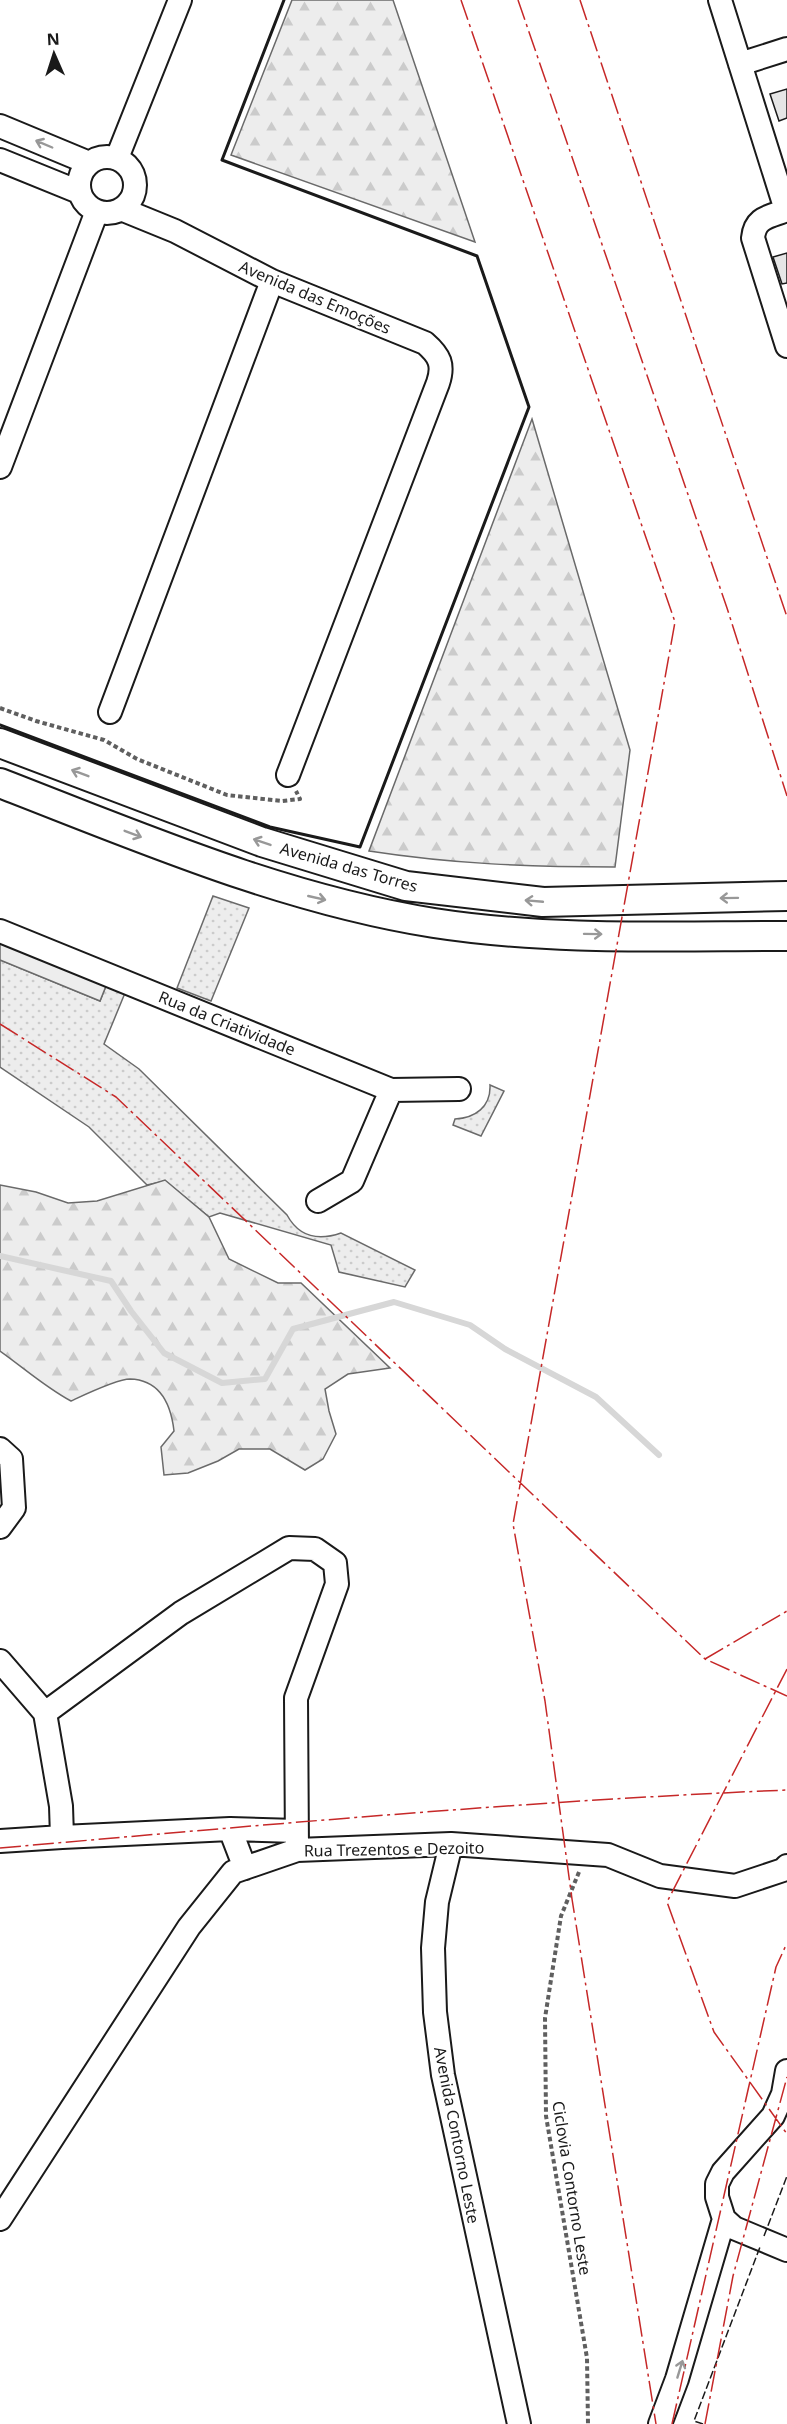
<svg xmlns="http://www.w3.org/2000/svg" width="787" height="2424" font-family="'Noto Sans',sans-serif">
<style>
.grass{fill:url(#grass-dots);stroke:#6a6a6a;stroke-width:1.5}
.forest{fill:url(#forest-firs);stroke:#6a6a6a;stroke-width:1.5}
.built{fill:#ededed;stroke:#6a6a6a;stroke-width:1.5}
.lines{fill:none;stroke-linecap:round;stroke-linejoin:round}
.stream{stroke:#d7d7d7;stroke-width:6}
.building{fill:#e6e6e6;stroke:#1a1a1a;stroke-width:1.5}
.minor-casing{stroke:#1a1a1a;stroke-width:26}
.major-casing{stroke:#1a1a1a;stroke-width:32}
.path{stroke:#5f5f5f;stroke-width:4;stroke-dasharray:4.5 3;stroke-linecap:butt}
.minor{stroke:#fff;stroke-width:22}
.major{stroke:#fff;stroke-width:28}
.fence{stroke:#1a1a1a;stroke-width:1.5;stroke-dasharray:8 3;stroke-linecap:butt}
.wall{stroke:#1a1a1a;stroke-width:3}
.power{stroke:#c62828;stroke-width:1.5;stroke-dasharray:21 4.5 3 4.5;stroke-linecap:butt}
.oneway{stroke:#989898}
.labels{text-anchor:middle;stroke-width:4.5;stroke-linejoin:round;paint-order:stroke}
.street-label{font-size:16px;fill:#1a1a1a;stroke:#fff}
</style>
<defs>
<pattern id="grass-dots" width="8" height="8" patternUnits="userSpaceOnUse" patternTransform="scale(1.5)"><rect width="8" height="8" fill="#ededed"/><path d="M2 2h.1M6 6h.1" fill="none" stroke="#cbcbcb" stroke-width="1.8" stroke-linecap="round"/></pattern>
<pattern id="forest-firs" width="22" height="20" patternUnits="userSpaceOnUse" patternTransform="scale(1.5)"><rect width="22" height="20" fill="#ededed"/><path d="M5 1l3.5 6h-7zM16 11l3.5 6h-7z" fill="#cbcbcb"/></pattern>
</defs>
<rect width="100%" height="100%" fill="#fff"/>
<path class="grass" d="M 213,896 L 249,908 L 211,1001 L 177,988 Z
M 0,960 L 100,1001 L 106,986 L 125,993 L 104,1044 L 139,1069 L 287,1215 C 299,1237 318,1241 341,1233 L 415,1270 L 405,1287 L 339,1272 L 331,1245 L 220,1213 L 209,1217 L 165,1181 L 147,1185 L 89,1127 L 0,1067 Z
M 490,1085 L 504,1091 L 481,1136 L 453,1125 L 455,1119 C 475,1118 491,1107 490,1085 Z"/>
<path class="forest" d="M 292,0 L 393,0 L 475,242 L 231,155 Z
M 532,419 L 630,750 L 615,867 C 530,867 453,864 369,851 Z
M 165,1180 L 209,1217 L 229,1259 L 278,1283 L 301,1283 L 390,1368 L 348,1374 L 325,1389 L 329,1411 L 336,1434 L 323,1459 L 305,1470 L 270,1449 L 239,1449 L 218,1461 L 188,1473 L 164,1475 L 161,1447 L 174,1431 C 171,1405 161,1380 130,1379 C 117,1379 84,1395 71,1401 C 45,1387 24,1368 0,1351 L 0,1185 L 36,1192 L 68,1203 L 97,1201 Z"/>
<path class="built" d="M 0,943 L 106,986 L 100,1001 L 0,960 Z"/>
<g class="lines">
<path class="stream" d="M 0,1256 L 111,1281 L 131,1311 L 164,1353 L 222,1383 L 265,1379 L 293,1329 L 394,1302 L 470,1325 L 505,1349 L 596,1397 L 659,1455"/>
</g>
<path class="building" d="M 787,89 L 787,118 L 779,121 L 770,94 Z
M 787,253 L 787,283 L 782,284 L 773,257 Z"/>
<g class="lines">
<defs>
<path id="minor" d="M 720,0 L 786,210
M 740,64 L 787,49
M 0,126 L 89,163
M79 185a28 28 0 1 1 56 0a28 28 0 1 1-56 0Z
M 117,158 L 180,0
M 0,160 L 79,192
M 121,209 L 175,231 L 272,281 L 425,343 C 440,356 444,365 438,383 L 288,775
M 787,210 C 769,217 755,217 753,238 L 787,346
M 0,467 L 97,211
M 110,712 L 272,281
M 0,931 L 391,1090 L 459,1089
M 318,1201 L 352,1181 L 391,1090
M 0,1449 L 11,1459 L 14,1508 L 0,1527
M 0,1661 L 45,1713 L 61,1806 L 62,1837 L 230,1829 L 245,1868
M 45,1713 L 181,1613 L 289,1548 L 315,1549 L 335,1563 L 337,1584 L 296,1698 L 297,1850
M 230,1829 L 296,1831
M 0,1841 L 62,1837
M 451,1844 L 437,1902 L 433,1948 L 435,2012 L 443,2075 L 519,2424
M 787,2071 L 783,2094 L 773,2116 L 723,2172 L 717,2184 L 717,2197 L 724,2219 L 734,2228 L 787,2250
M 0,2219 L 189,1927 L 233,1872 L 297,1850 L 451,1844 L 608,1855 L 660,1876 L 735,1886 L 783,1870 L 787,1866
M 660,2424 L 677,2379 L 724,2219"/>
<path id="major" d="M 0,743 L 262,842 L 406,886 L 543,902 L 787,896
M 0,783 C 142,838 283,899 434,923 C 550,941 670,936 787,936"/>
</defs>
<use href="#minor" class="minor-casing"/>
<use href="#major" class="major-casing"/>
<path class="path" d="M 0,708 L 36,721 L 104,740 L 137,759 L 227,795 L 282,801 L 300,799 L 296,791
M 579,1872 L 561,1916 L 545,2018 L 546,2116 L 587,2358 L 588,2424"/>
<use href="#minor" class="minor"/>
<use href="#major" class="major"/>
<path class="fence" d="M 764,2236 L 787,2176
M 703,2424 L 694,2421 L 760,2247"/>
<path class="wall" d="M 0,725 L 270,827 L 360,847 L 529,407 L 477,256 L 222,160 L 284,0"/>
<path class="power" d="M 461,0 L 675,622 L 513,1524 L 545,1701 L 572,1899 L 656,2424
M 518,0 L 727,608 L 787,796
M 580,0 L 787,617
M 0,1024 L 116,1097 L 705,1659 L 787,1696
M 705,1659 L 787,1611
M 787,1669 L 667,1902 L 714,2032 L 787,2134
M 0,1848 C 262,1825 524,1801 787,1790
M 672,2424 L 776,1967 L 787,1943
M 705,2424 L 733,2276 L 787,2077"/>
</g>
<defs><path id="oneway-shaft" d="M-6 0H5M1.5-3L5.5 0L1.5 3" fill="none" stroke-width="1.6" stroke-linecap="round" stroke-linejoin="round" transform="scale(1.5)"/></defs>
<g class="oneway">
<use href="#oneway-shaft" transform="translate(44 144) rotate(-157)"/>
<use href="#oneway-shaft" transform="translate(80 773) rotate(-159)"/>
<use href="#oneway-shaft" transform="translate(133 834) rotate(21)"/>
<use href="#oneway-shaft" transform="translate(262 842) rotate(-161)"/>
<use href="#oneway-shaft" transform="translate(317 898) rotate(13)"/>
<use href="#oneway-shaft" transform="translate(729 898) rotate(179)"/>
<use href="#oneway-shaft" transform="translate(534 901) rotate(-175)"/>
<use href="#oneway-shaft" transform="translate(593 934) rotate(1)"/>
<use href="#oneway-shaft" transform="translate(680 2369) rotate(-73)"/>
</g>
<g class="labels">
<g class="street-label">
<text transform="translate(315 297) rotate(23)" y="6">Avenida das Emoções</text>
<text transform="translate(349 867) rotate(16)" y="6">Avenida das Torres</text>
<text transform="translate(227 1023) rotate(22)" y="6">Rua da Criatividade</text>
<text transform="translate(394 1849) rotate(-1)" y="6">Rua Trezentos e Dezoito</text>
<text transform="translate(457 2135) rotate(79)" y="6">Avenida Contorno Leste</text>
<text transform="translate(572 2188) rotate(81)" y="6">Ciclovia Contorno Leste</text>
</g>
</g>
<g transform="translate(54 54) rotate(357)" stroke="#ffffff" stroke-width="4.5" paint-order="stroke">
<path d="M0-4.5L10 22L0 15L-10 22Z" fill="#1a1a1a"/>
<text y="-9" font-size="16" font-weight="bold" text-anchor="middle" fill="#1a1a1a">N</text>
</g>
</svg>
